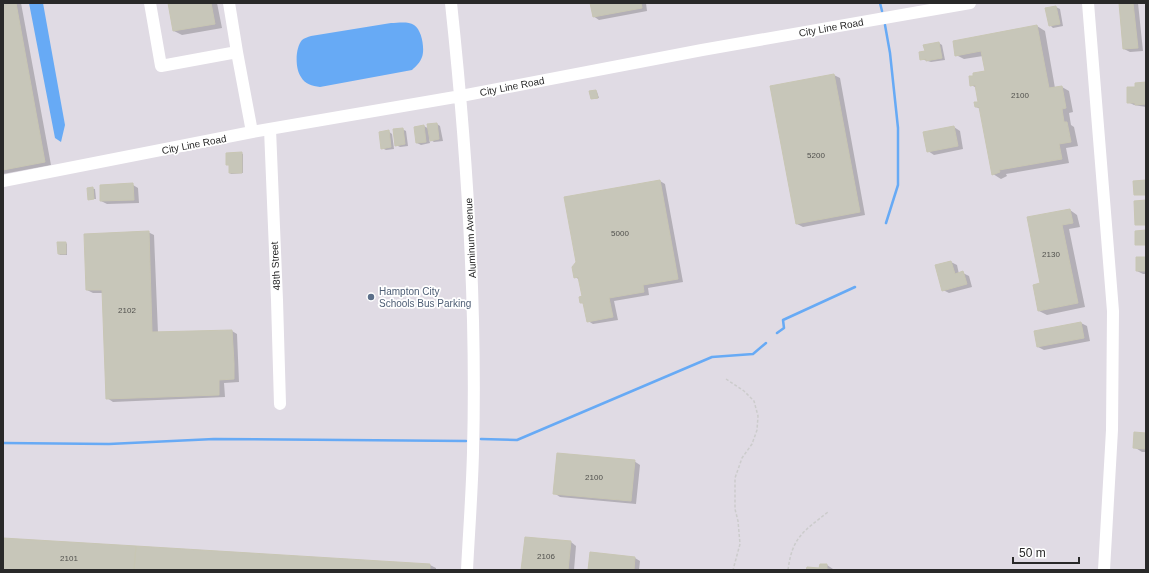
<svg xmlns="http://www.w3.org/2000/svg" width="1149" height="573" font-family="Arial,sans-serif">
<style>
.industrial{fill:#e0dbe4}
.water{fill:#67aaf5}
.shadow{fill:#0003}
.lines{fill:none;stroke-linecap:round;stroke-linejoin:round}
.stream{stroke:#67aaf5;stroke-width:2.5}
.building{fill:#c7c6b9;stroke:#c8c6b4}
.path{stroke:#ccc;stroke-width:1.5;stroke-dasharray:3 2;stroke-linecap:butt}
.minor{stroke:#fff;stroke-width:12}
.service-dot{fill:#5c6f8a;stroke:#fff;stroke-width:1.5}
.labels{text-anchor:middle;stroke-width:3.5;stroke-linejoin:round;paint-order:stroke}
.number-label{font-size:8px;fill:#50504d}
.street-label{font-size:10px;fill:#292929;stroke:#fff}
.service-label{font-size:10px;fill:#4e5e75;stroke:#fff;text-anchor:start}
</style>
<rect width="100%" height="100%" fill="#ece9da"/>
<path class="industrial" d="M 3,3 L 1146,3 L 1146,570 L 3,570 Z"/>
<path class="water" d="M 29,3 L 43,3 L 65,125 L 61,142 L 55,138 Z
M 391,23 C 398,23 408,21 414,25 C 422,30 425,49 422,57 C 420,63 416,66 412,70 L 320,87 C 312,86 305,84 301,77 C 295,69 295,48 302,40 C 304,38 308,37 311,36 Z"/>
<path class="shadow" d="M 3,3 L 21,3 L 51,165 L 3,174 Z
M 169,3 L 217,3 L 222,28 L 182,35 L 174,31 Z
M 591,3 L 646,3 L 647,11 L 599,20 L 593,16 Z
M 1120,3 L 1138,3 L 1143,51 L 1130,52 L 1124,49 Z
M 1056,7 L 1060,9 L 1063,26 L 1053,28 L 1050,25 Z
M 1037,26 L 1045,31 L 1055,88 L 1062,87 L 1069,91 L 1073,112 L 1069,113 L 1071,125 L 1074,127 L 1078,146 L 1066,148 L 1069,163 L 1006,174 L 1007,176 L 1001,179 L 993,174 L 981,109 L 976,107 L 979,102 L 977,88 L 971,85 L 986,72 L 983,56 L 964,59 L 956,55 Z
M 939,43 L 942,45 L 945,60 L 931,62 L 921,59 L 926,52 Z
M 834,75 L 840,78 L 865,215 L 803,227 L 797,224 Z
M 1146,83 L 1146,107 L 1134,105 L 1128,102 L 1136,88 Z
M 596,91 L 597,92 L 599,98 L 593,99 L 592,99 Z
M 437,124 L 440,126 L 443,141 L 434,142 L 429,139 L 430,143 L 421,145 L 417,143 L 424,126 L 429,129 Z
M 954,127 L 960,131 L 963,149 L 934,155 L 928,151 Z
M 402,129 L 406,131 L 408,146 L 400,147 L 396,145 Z
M 388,131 L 392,134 L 394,149 L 386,150 L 382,148 Z
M 241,153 L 243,154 L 243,173 L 231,174 L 230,173 L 230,165 L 227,164 Z
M 660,181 L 665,184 L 683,282 L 648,288 L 649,295 L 614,301 L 618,320 L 593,324 L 588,321 L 584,304 L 581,302 L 583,297 L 580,280 L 575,277 Z
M 133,185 L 138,188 L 139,203 L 107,204 L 101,201 Z
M 88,188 L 95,189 L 96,199 L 89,199 Z
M 1070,210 L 1077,215 L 1080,227 L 1069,229 L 1085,307 L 1047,315 L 1039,311 L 1041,284 L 1028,218 Z
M 148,232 L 154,235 L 158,333 L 232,331 L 237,334 L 239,382 L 224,383 L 225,397 L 113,402 L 107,398 L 103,293 L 93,293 L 87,290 Z
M 66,243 L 67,244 L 67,255 L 60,255 L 59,254 Z
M 1146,258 L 1146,274 L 1143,274 L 1137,271 Z
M 951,262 L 957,265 L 959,274 L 963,273 L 969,276 L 972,287 L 949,293 L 943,290 Z
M 1081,323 L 1087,326 L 1090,341 L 1044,350 L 1038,347 Z
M 1146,434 L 1146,452 L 1142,452 L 1134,447 Z
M 634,461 L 640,465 L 636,504 L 560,497 L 554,493 Z
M 3,539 L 430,565 L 436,568 L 436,570 L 3,570 Z
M 571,542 L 576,546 L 574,570 L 522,570 Z
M 635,558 L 640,561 L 639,570 L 589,570 Z
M 820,565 L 827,565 L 833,569 L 833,570 L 807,570 L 820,570 Z"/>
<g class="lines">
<path class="stream" d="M 880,3 L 882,11
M 885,25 L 890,53 L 898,128 L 898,185 L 886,223
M 777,333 L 784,328 L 783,320 L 855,287
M 481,439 L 517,440 L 712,357 L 753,354 L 766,343
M 3,443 L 109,444 L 214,439 L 466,441"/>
</g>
<path class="building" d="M 3,3 L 16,3 L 45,162 L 3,170 Z
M 168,3 L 211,3 L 215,24 L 173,31 Z
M 590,3 L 641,3 L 642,8 L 593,17 Z
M 1119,3 L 1133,3 L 1138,48 L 1123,49 Z
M 1056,6 L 1060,24 L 1049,26 L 1045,8 Z
M 1037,25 L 1049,88 L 1062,86 L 1066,108 L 1062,109 L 1064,122 L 1067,122 L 1071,142 L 1059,144 L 1062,159 L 999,170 L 1000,172 L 992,175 L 979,107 L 975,107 L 974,102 L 978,102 L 975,85 L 970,86 L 969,76 L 973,76 L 973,73 L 985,71 L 981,51 L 955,56 L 953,41 Z
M 939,42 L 942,58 L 926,61 L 926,59 L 920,60 L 919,52 L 925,51 L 923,45 Z
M 834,74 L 860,212 L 796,224 L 770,86 Z
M 1146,82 L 1146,104 L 1135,105 L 1135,103 L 1127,103 L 1127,87 L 1135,87 L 1135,83 Z
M 596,90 L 598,98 L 591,99 L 589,91 Z
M 437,123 L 439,139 L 430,141 L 427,124 Z
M 424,125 L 426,142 L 416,143 L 414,127 Z
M 954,126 L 958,146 L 927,152 L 923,132 Z
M 403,128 L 405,144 L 395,146 L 393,129 Z
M 389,130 L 391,147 L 381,149 L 379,132 Z
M 242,152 L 242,173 L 229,173 L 229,165 L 226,165 L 226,153 Z
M 660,180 L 678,279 L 643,285 L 644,292 L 609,298 L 613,317 L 587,322 L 583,303 L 580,303 L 579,297 L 582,296 L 578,277 L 574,278 L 572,267 L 576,262 L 564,197 Z
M 1146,180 L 1146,195 L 1134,195 L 1133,181 Z
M 133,183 L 134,200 L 100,201 L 100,185 Z
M 93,187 L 94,199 L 88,200 L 87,188 Z
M 1146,200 L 1146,225 L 1135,225 L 1134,201 Z
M 1070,209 L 1073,223 L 1062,225 L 1078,303 L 1038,311 L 1033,285 L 1040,283 L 1027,217 Z
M 1146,230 L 1146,245 L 1135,245 L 1135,231 Z
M 149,231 L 152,332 L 232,330 L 234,363 L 234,379 L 219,380 L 219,395 L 106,399 L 102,290 L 86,290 L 84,234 Z
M 57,242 L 66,242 L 66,254 L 58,254 Z
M 1136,257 L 1146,257 L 1146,271 L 1136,271 Z
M 951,261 L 955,274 L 963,271 L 967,284 L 942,291 L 935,265 Z
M 1081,322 L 1084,338 L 1037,347 L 1034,331 Z
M 1134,432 L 1146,433 L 1146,449 L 1133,448 Z
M 557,453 L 635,460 L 631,501 L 553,494 Z
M 525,537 L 571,541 L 568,570 L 521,570 Z
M 3,538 L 136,546 L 134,570 L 3,570 Z
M 136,546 L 430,564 L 430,570 L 134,570 Z
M 590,552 L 635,557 L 634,570 L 588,570 Z
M 820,564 L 827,564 L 827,569 L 834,570 L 806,570 L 807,567 L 819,568 Z"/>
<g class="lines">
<path class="path" d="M 726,379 L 744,391 L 754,401 L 758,416 L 757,430 L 752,444 L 742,458 L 735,478 L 735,509 L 738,521 L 740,544 L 733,570
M 788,570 C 792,537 804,531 828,512"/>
<path class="minor" d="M 150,3 L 161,66 L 237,52 L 229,3
M 451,3 C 467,152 477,302 473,452 C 472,492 469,531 467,570
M 1088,3 L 1113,311 L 1112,430 L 1104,570
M 237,52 L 252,132
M 270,129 L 277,300 L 280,404
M 3,181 L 252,132 L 461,96 L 702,50 L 970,3"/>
</g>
<circle class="service-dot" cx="371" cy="297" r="4"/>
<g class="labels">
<g class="number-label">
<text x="1020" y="98">2100</text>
<text x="816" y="158">5200</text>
<text x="620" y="236">5000</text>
<text x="1051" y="257">2130</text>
<text x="127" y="313">2102</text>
<text x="594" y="480">2100</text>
<text x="546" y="559">2106</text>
<text x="69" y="561">2101</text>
</g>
<g class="street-label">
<text transform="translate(831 27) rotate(-10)" y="4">City Line Road</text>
<text transform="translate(512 86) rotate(-11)" y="4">City Line Road</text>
<text transform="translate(194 144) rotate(-11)" y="4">City Line Road</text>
<text transform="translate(470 238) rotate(-93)" y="4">Aluminum Avenue</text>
<text transform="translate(275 266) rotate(-93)" y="4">48th Street</text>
</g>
<g class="service-label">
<text x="379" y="295">Hampton City<tspan x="379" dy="12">Schools Bus Parking</tspan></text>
</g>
</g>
<rect width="1149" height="573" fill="none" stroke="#292929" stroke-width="8"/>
<path d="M1013 557v6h66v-6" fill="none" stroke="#292929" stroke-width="2"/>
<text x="1019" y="557" font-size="12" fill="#292929" stroke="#ffffff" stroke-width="3" paint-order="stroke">50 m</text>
</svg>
